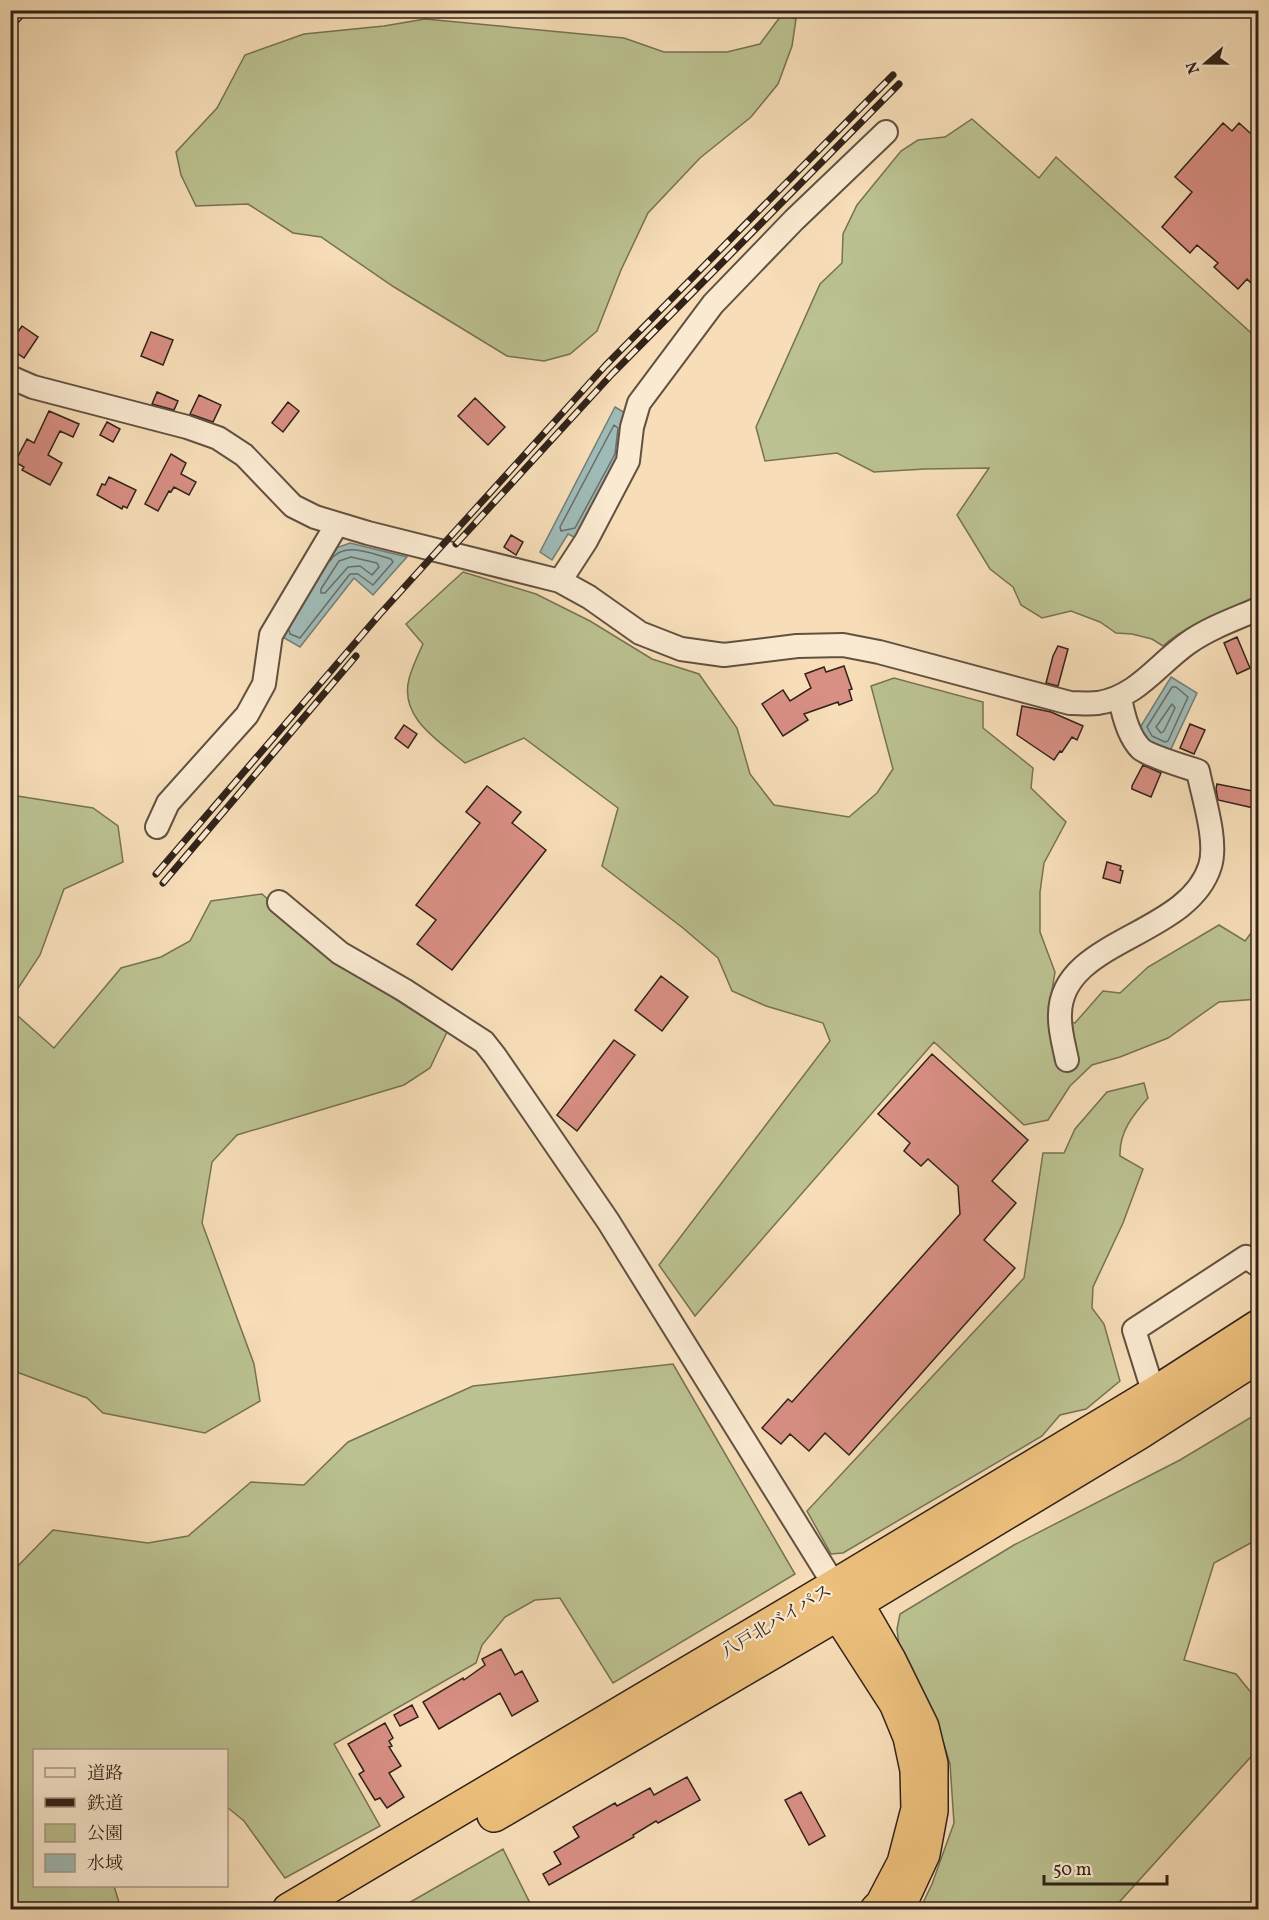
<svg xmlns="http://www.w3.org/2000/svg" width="1269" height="1920" font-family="Vollkorn,'Noto Serif JP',serif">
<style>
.green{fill:#bbc190;stroke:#767254;stroke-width:1.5}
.water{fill:#9fbbb7;stroke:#737e78;stroke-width:1.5}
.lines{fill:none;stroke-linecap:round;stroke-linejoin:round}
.shore{stroke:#686e68;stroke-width:1.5}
.building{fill:#d88f84;stroke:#312219;stroke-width:1.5}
.minor-casing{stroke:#625141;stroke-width:26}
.highway-casing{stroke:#312219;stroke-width:36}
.minor{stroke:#faead1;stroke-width:22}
.highway{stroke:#ecbf7c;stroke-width:33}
.rail-casing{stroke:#312219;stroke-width:7}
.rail{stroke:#faead1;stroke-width:4.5;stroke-dasharray:14;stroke-linecap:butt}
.labels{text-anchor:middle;stroke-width:4.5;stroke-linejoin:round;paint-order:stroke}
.street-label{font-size:18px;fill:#312219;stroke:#faead1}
</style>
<rect width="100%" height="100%" fill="#f7deb8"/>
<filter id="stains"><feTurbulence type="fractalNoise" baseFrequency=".00333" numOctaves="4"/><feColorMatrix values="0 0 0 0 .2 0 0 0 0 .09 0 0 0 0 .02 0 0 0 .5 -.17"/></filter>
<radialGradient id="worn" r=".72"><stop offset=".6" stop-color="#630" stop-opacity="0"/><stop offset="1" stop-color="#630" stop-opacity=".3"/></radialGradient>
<path class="green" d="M 783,13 L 796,19 L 792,46 L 778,84 L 751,117 L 700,158 L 648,213 L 621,270 L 597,331 L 570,354 L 544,361 L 507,356 L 394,287 L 321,237 L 293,233 L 248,204 L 196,206 L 181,175 L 176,152 L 217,108 L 245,55 L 304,34 L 384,26 L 425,19 L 624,38 L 664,52 L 727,52 L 760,44 Z
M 972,119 L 1039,178 L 1056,157 L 1258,339 L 1258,597 C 1225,612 1190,622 1163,646 L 1152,639 L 1132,634 L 1116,633 L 1100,622 L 1071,611 L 1042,618 L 1021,605 L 1013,587 L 990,569 L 957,515 L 989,468 L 925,469 L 874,472 L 837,453 L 765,461 L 756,427 L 820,284 L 842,263 L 843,234 L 857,205 L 901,151 L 918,140 L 945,137 Z
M 463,572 L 536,594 L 590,621 L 652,659 L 699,674 L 737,728 L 750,774 L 774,805 L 849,817 L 877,793 L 893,769 L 871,686 L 894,678 L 983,702 L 983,728 L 1033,768 L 1031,788 L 1066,822 L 1044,863 L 1040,892 L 1040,932 L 1055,972 L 1048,1015 L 1075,1023 L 1103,991 L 1120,993 L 1148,967 L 1219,925 L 1245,941 L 1258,924 L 1258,999 L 1219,1002 L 1168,1038 L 1120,1057 L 1092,1065 L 1070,1086 L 1048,1120 L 1024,1125 L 934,1042 L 695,1316 L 659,1265 L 830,1041 L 823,1023 L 766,1006 L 732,991 L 718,958 L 683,928 L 602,866 L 618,808 L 524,738 L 465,763 C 439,741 399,718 409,679 C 412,667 418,655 423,644 L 406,624 Z
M 11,795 L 93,808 L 118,826 L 123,862 L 64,889 L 40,955 L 11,999 Z
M 262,894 L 340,964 L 447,1032 L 430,1068 L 404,1085 L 237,1135 L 212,1162 L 202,1223 L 254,1364 L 260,1401 L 205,1433 L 103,1413 L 87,1398 L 11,1370 L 10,1009 L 54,1048 L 121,968 L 161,957 L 190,941 L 211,901 Z
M 1144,1083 L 1148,1098 C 1133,1115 1119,1132 1120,1156 L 1143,1169 L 1123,1223 L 1093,1287 L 1092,1308 L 1104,1324 L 1120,1381 L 1086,1409 L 1060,1415 L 1042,1436 L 843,1553 L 831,1554 L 807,1511 L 1024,1278 L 1043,1153 L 1064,1153 L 1075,1129 L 1107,1092 Z
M 673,1364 L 795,1574 L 613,1683 L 560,1598 L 535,1600 L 505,1617 L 482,1645 L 476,1663 L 334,1744 L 380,1826 L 285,1878 L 244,1821 L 227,1807 L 226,1750 L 34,1750 L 34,1886 L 114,1886 L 121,1909 L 11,1909 L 11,1573 L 53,1530 L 148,1543 L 188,1536 L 251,1482 L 304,1485 L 348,1442 L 473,1386 Z
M 1258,1413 L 1258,1539 L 1214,1563 L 1184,1660 L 1236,1674 L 1258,1701 L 1258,1749 L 1113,1909 L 920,1909 L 932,1884 L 954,1823 L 950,1764 L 935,1715 L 900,1653 L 897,1629 L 900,1614 L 1014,1545 L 1180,1460 Z
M 503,1849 L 533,1909 L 398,1909 Z"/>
<path class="water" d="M 615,407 L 625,413 L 621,456 L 576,538 L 568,534 L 552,560 L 540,552 Z
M 350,543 L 407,557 L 373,595 L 354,578 L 300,647 L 279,635 L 330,550 Z
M 1171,677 L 1197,693 L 1170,751 C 1157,746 1143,741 1141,726 Z"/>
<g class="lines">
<path class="shore" d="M 614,425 L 618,428 L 615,454 L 575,528 L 561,531 L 560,527 Z
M 351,557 L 377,563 L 379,567 L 372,575 L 360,566 L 348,567 L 325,593 L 321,593 L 321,589 L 339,561 Z
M 289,630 L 290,634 L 300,638 L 350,574 L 358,574 L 373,585 L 393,562 L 391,559 C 372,554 343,540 330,561
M 1172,687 L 1176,687 L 1188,697 L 1168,741 L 1165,742 L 1152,736 L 1147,727 Z
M 1172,704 L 1175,708 L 1164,731 L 1161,733 L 1156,727 Z"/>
</g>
<path class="building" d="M 1223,123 L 1232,131 L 1239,123 L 1258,140 L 1258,290 L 1247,279 L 1238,289 L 1214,267 L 1218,263 L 1197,245 L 1190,253 L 1162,227 L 1192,192 L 1175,177 Z
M 22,326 L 38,337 L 24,358 L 10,348 L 10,343 Z
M 151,332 L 173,340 L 163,365 L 141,356 Z
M 157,392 L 178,401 L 174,410 L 152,404 Z
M 199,395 L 221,405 L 213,422 L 190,414 Z
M 475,398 L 505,427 L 488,445 L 458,416 Z
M 288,402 L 299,411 L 283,432 L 272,423 Z
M 49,411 L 79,424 L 73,437 L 60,431 L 48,455 L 62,463 L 50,485 L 22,470 L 24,467 L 15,462 L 27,439 L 34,443 Z
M 107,422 L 120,429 L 113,442 L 100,435 Z
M 171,454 L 186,463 L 181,474 L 196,482 L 189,495 L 174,487 L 171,492 L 169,491 L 158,511 L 145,504 Z
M 109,477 L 136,490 L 127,508 L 123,506 L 122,509 L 97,495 L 102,484 L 105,485 Z
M 511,535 L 523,542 L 516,555 L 504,547 Z
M 1237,637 L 1250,668 L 1237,674 L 1224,643 Z
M 1058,646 L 1068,649 L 1058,686 L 1046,683 L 1053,656 Z
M 844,666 L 852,689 L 849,690 L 852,700 L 839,705 L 838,702 L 804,714 L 808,720 L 783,736 L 762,704 L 783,690 L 790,701 L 811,688 L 805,674 L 824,667 L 826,672 Z
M 1022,706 L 1051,712 L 1083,726 L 1077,740 L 1072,737 L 1062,752 L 1060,751 L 1054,760 L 1017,735 Z
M 1190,724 L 1205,730 L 1194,754 L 1180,748 Z
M 404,725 L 417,734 L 408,748 L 395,738 Z
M 1143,765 L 1161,773 L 1151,797 L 1132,789 L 1132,786 Z
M 1217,784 L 1258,792 L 1258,809 L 1218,800 L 1216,789 Z
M 487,786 L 521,812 L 512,823 L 546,850 L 452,970 L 417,944 L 436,920 L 416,905 L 480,823 L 466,812 Z
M 1107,862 L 1121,866 L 1120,870 L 1123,871 L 1120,883 L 1103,878 Z
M 661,976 L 688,997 L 662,1031 L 635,1010 Z
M 614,1040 L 635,1055 L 577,1131 L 557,1115 Z
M 932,1054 L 1028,1140 L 992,1181 L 1016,1203 L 984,1240 L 1015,1268 L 849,1455 L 825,1433 L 809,1451 L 790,1434 L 781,1444 L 762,1428 L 788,1399 L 792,1402 L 960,1214 L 958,1186 L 928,1159 L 921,1166 L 904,1151 L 910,1143 L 878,1114 Z
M 501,1649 L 515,1675 L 522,1671 L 538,1701 L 512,1716 L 500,1693 L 439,1729 L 423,1702 L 463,1678 L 464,1680 L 485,1665 L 482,1659 Z
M 412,1705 L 418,1717 L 400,1726 L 394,1715 Z
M 385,1723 L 393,1738 L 389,1741 L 392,1746 L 389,1747 L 401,1766 L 389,1773 L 404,1797 L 387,1808 L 380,1798 L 375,1800 L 359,1774 L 364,1771 L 348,1744 Z
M 687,1777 L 700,1800 L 658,1823 L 656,1821 L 633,1835 L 634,1837 L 549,1885 L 543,1874 L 561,1864 L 554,1852 L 579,1837 L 573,1827 L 615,1803 L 617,1806 L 650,1788 L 654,1795 Z
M 801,1792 L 825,1836 L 809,1845 L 785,1800 Z"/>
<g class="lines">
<defs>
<path id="minor" d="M 10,377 L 33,387 L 187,427 L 218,438 L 244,455 L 293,506 L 315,517 L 368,533 L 560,581 L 589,597 L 640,633 L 681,649 L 724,655 L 797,646 L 843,645 L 879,652 L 1070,703 C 1079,703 1089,704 1098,703 C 1137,697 1158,664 1188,643 C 1209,628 1235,619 1258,609
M 560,581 L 586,541 L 628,461 L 632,427 L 639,403 L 713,304 L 794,220 L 886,132
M 157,827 L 168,803 L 247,715 L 264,684 L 271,635 L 337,524
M 279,902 L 340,953 L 404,990 L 484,1042 L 495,1056 L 608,1221 L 835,1586
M 1067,1060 C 1064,1045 1059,1029 1060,1014 C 1061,939 1188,937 1210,866 C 1218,841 1203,797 1198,771 C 1186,767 1149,756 1141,749 C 1128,736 1123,715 1120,697
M 1154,1394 L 1134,1330 L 1246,1257 L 1258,1265"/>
<path id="highway" d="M 494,1815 L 856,1603 L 1138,1433 L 1258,1356
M 289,1910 L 835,1586 L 1154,1394 L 1258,1327
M 877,1910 L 882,1905 L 904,1863 L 918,1809 L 917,1770 L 910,1737 L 896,1703 L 838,1613 L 835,1586 L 856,1603 L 889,1660 L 922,1727 L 931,1764 L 931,1811 L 923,1854 L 897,1910"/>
</defs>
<use href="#minor" class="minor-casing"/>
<use href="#highway" class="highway-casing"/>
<use href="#minor" class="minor"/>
<use href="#highway" class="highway"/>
<defs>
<path id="rail" d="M 10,27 L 26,10
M 456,544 L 612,374 L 899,84
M 156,874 L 380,614 L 605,366 L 893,75
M 163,883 L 356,656"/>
</defs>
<use href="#rail" class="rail-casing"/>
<use href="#rail" class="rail"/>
</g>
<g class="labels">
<g class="street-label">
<text transform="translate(776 1621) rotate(-31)" y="6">八戸北バイパス</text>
</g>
</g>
<rect width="1269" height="1920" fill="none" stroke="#f7deb8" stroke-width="36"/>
<rect x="12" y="12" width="1245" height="1896" fill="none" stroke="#312219" stroke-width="3"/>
<rect x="18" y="18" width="1233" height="1884" fill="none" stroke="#312219" stroke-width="1.5"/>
<rect x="33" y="1749" width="195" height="138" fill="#faead1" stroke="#aa9a87" stroke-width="1.5"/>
<rect x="45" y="1768" width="30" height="9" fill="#faead1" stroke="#aa9a87" stroke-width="1.5"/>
<text x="87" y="1779" font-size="18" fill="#312219">道路</text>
<rect x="45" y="1798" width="30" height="9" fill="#312219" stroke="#aa9a87" stroke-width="1.5"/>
<text x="87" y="1809" font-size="18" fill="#312219">鉄道</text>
<rect x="45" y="1824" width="30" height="18" fill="#bbc190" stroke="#aa9a87" stroke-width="1.5"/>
<text x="87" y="1839" font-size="18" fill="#312219">公園</text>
<rect x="45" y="1854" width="30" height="18" fill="#9fbbb7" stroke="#aa9a87" stroke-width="1.5"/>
<text x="87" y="1869" font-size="18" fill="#312219">水域</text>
<g transform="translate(1206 63) rotate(250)" stroke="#faead1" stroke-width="4.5" paint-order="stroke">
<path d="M0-4.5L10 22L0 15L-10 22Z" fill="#312219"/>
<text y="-9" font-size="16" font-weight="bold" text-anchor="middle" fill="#312219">N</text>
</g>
<path d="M1044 1875v9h123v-9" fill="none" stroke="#312219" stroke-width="3"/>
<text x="1053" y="1875" font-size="18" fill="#312219" stroke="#faead1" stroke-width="4.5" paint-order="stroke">50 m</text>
<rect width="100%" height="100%" filter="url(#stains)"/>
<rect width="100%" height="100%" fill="url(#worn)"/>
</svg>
